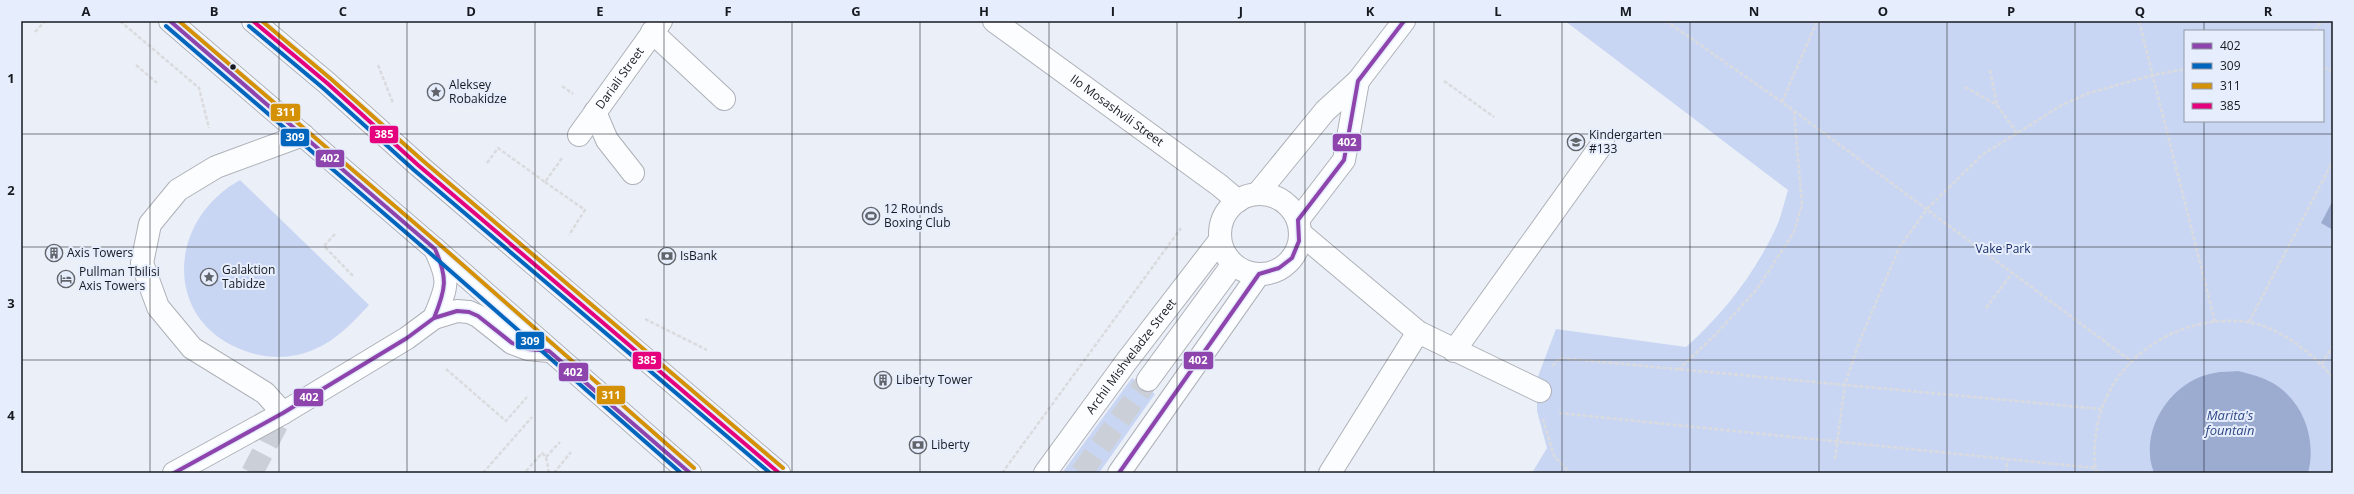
<svg xmlns="http://www.w3.org/2000/svg" width="2354" height="494" font-family="'Open Sans',sans-serif">
<style>
.green{fill:#c9d6f3;fill-rule:evenodd}
.water{fill:#9cacd0}
.lines{fill:none;stroke-linecap:round;stroke-linejoin:round}
.minor-tunnel{stroke:#cbcfd7;stroke-width:22;stroke-dasharray:22 11;stroke-linecap:butt}
.minor-casing{stroke:#aeb1b8;stroke-width:24}
.major-casing{stroke:#aeb1b8;stroke-width:24}
.path{stroke:#dadbde;stroke-width:2.5;stroke-dasharray:4 2;stroke-linecap:butt}
.minor{stroke:#fcfdfe;stroke-width:22}
.major{stroke:#fcfdfe;stroke-width:22}
.bus-1-casing{stroke:#e6edfc;stroke-width:7}
.bus-2-casing{stroke:#e6edfc;stroke-width:7}
.bus-3-casing{stroke:#e6edfc;stroke-width:7}
.bus-4-casing{stroke:#e6edfc;stroke-width:7}
.bus-1{stroke:#8e44ad;stroke-width:4}
.bus-2{stroke:#0065bd;stroke-width:4}
.bus-3{stroke:#d59105;stroke-width:4}
.bus-4{stroke:#e5007d;stroke-width:4}
.grid{fill:none;stroke:#171a20;stroke-width:1;stroke-opacity:0.55}
.bus-dot{fill:#171a20;stroke:#e6edfc;stroke-width:1.5}
.labels{text-anchor:middle;stroke-width:4;stroke-linejoin:round;paint-order:stroke}
.street-label{font-size:12px;fill:#171a20;stroke:#e6edfc}
.poi-label{font-size:12px;fill:#171a20;stroke:#e6edfc;text-anchor:start}
.park-label{font-size:12px;fill:#182e67;stroke:#e6edfc}
.water-label{font-size:13px;font-style:italic;fill:#304a86;stroke:#e6edfc}
.line-badge{stroke:#e6edfc;stroke-width:1.5}
.badge-label{font-size:11px;text-anchor:middle;font-weight:bold;fill:#fff}
.neatline{fill:none;stroke:#171a20;stroke-width:1.5}
.grid-label{font-size:13px;text-anchor:middle;font-weight:bold;fill:#171a20}
</style>
<rect width="100%" height="100%" fill="#ebeff7"/>
<path class="green" d="M 1565,21 L 2333,21 L 2333,473 L 1532,473 L 1547,448 L 1537,411 L 1537,379 L 1556,329 L 1686,347 C 1723,314 1753,276 1775,230 C 1781,218 1784,203 1788,190 ZM 2185,31 L 2323,31 L 2323,121 L 2185,121 Z
M 240,180 L 369,305 C 353,322 337,340 315,349 C 293,359 271,359 248,352 C 162,324 166,221 240,180 Z
M 1132,378 L 1155,394 L 1099,473 L 1062,473 Z"/>
<path class="water" d="M 2333,200 L 2333,230 L 2321,223 Z
M 2238,371 C 2246,373 2255,375 2262,378 C 2300,392 2318,436 2308,473 L 2154,473 C 2152,467 2150,461 2150,455 C 2147,418 2177,379 2214,373 C 2222,371 2230,372 2238,371 Z"/>
<g class="lines">
<path class="minor-tunnel" d="M 252,473 L 283,413
M 1081,473 L 1148,380"/>
<defs>
<g id="minor">
<path id="s1" d="M 994,21 L 1219,185 L 1238,201"/>
<path d="M 652,32 L 724,99"/>
<path d="M 595,112 L 607,140 L 633,173"/>
<path id="s2" d="M 579,135 L 661,21"/>
<path d="M 1258,193 L 1325,111 L 1358,81 L 1404,21"/>
<circle cx="1260" cy="234" r="40"/>
<path d="M 1298,220 L 1344,160 L 1358,81"/>
<path d="M 1300,233 L 1418,332 L 1540,391"/>
<path d="M 434,318 C 448,285 450,281 435,249"/>
<path d="M 1454,351 L 1603,143"/>
<path d="M 1148,380 L 1233,264"/>
<path d="M 283,413 L 265,393 L 192,348 L 158,307 L 142,263 L 150,224 L 178,190 L 216,167 L 303,135"/>
<path d="M 174,473 L 283,413 L 407,338 L 434,318 L 457,311 L 469,312 L 478,316 L 512,343 L 528,349 L 549,351"/>
<path id="s3" d="M 1045,473 L 1126,362 L 1220,240"/>
<path d="M 1119,473 L 1259,274"/>
<path d="M 1330,473 L 1418,332"/>
</g>
<path id="major" d="M 170,21 L 435,249 L 690,473
M 253,21 L 327,83 L 418,165 L 779,473"/>
</defs>
<use href="#minor" class="minor-casing"/>
<use href="#major" class="major-casing"/>
<path class="path" d="M 120,21 L 199,88 L 209,128
M 1666,21 L 1782,102 L 2131,361
M 2139,21 L 2215,322
M 2315,31 L 2321,21
M 35,32 L 45,21
M 136,65 L 157,83
M 378,65 L 393,103
M 2323,68 L 2333,71
M 1990,70 L 1997,105 L 2017,133
M 1444,81 L 1494,117
M 562,86 L 573,94
M 1965,87 L 1997,105
M 1782,102 L 1817,21
M 487,163 L 498,148 L 545,182 L 562,158
M 545,182 L 585,210 L 569,235
M 335,234 L 324,246 L 354,277
M 1986,308 L 2012,273
M 645,319 L 707,350
M 2249,322 L 2333,161
M 2322,364 L 2333,345
M 1552,366 L 1560,358 L 2101,409
M 446,369 L 506,421 L 527,397
M 1678,370 L 1716,334 L 1757,289 L 1794,232 L 1802,204 L 1794,112
M 1559,413 L 2095,468
M 1543,419 L 1554,456 L 1570,473
M 546,457 L 560,442
M 1835,459 L 1845,384 L 1860,340 L 1899,248 L 1927,209 L 1982,155 L 2062,105 L 2089,93 L 2153,75 L 2185,69
M 526,471 L 542,453 L 546,457 L 549,473
M 483,473 L 532,417
M 554,473 L 571,452
M 1002,473 L 1181,228
M 2006,473 L 2007,460
M 2097,473 C 2092,457 2095,438 2098,422 C 2113,355 2182,313 2248,322 C 2278,326 2315,355 2333,378"/>
<use href="#minor" class="minor"/>
<use href="#major" class="major"/>
<defs>
<path id="bus-1" d="M 170,21 L 435,249 C 448,278 446,289 434,318
M 174,473 L 283,413 L 407,338 L 434,318 L 457,311 L 469,312 L 478,316 L 512,343 L 528,349 L 549,351 L 690,473
M 1119,473 L 1259,274 L 1279,268 L 1292,258 L 1299,241 L 1298,220 L 1344,160 L 1358,81 L 1404,21"/>
<path id="bus-2" d="M 166,26 L 431,254 L 681,473
M 249,26 L 323,88 L 414,170 L 770,473"/>
<path id="bus-3" d="M 179,21 L 439,244 L 694,468
M 262,21 L 331,79 L 422,160 L 783,468"/>
<path id="bus-4" d="M 253,21 L 327,83 L 418,165 L 779,473"/>
</defs>
<use href="#bus-1" class="bus-1-casing"/>
<use href="#bus-2" class="bus-2-casing"/>
<use href="#bus-3" class="bus-3-casing"/>
<use href="#bus-4" class="bus-4-casing"/>
<use href="#bus-1" class="bus-1"/>
<use href="#bus-2" class="bus-2"/>
<use href="#bus-3" class="bus-3"/>
<use href="#bus-4" class="bus-4"/>
</g>
<path class="grid" d="M 150,21 L 150,473M 279,21 L 279,473M 407,21 L 407,473M 535,21 L 535,473M 664,21 L 664,473M 792,21 L 792,473M 920,21 L 920,473M 1049,21 L 1049,473M 1177,21 L 1177,473M 1305,21 L 1305,473M 1434,21 L 1434,473M 1562,21 L 1562,473M 1690,21 L 1690,473M 1819,21 L 1819,473M 1947,21 L 1947,473M 2075,21 L 2075,473M 2204,21 L 2204,31M 2204,121 L 2204,473M 21,134 L 2333,134M 21,247 L 2333,247M 21,360 L 2333,360"/>
<defs>
<symbol id="sight-ring" viewBox="-11 -11 22 22"><circle r="9.5" fill="#e6edfc" stroke="#61656b" stroke-width="1.5"/><path d="M0-6L1.8-2.2L6-1.7L2.9 1.2L3.7 5.4L0 3.3L-3.7 5.4L-2.9 1.2L-6-1.7L-1.8-2.2Z" fill="#61656b"/></symbol>
<symbol id="school-ring" viewBox="-11 -11 22 22"><circle r="9.5" fill="#e6edfc" stroke="#61656b" stroke-width="1.5"/><path d="M0-5L7-2L0 1L-7-2ZM-4 1L0 2.5L4 1V4Q0 6-4 4Z" fill="#61656b"/></symbol>
<symbol id="stadium-ring" viewBox="-11 -11 22 22"><circle r="9.5" fill="#e6edfc" stroke="#61656b" stroke-width="1.5"/><path d="M0-5a6.5 5 0 1 0 0 10a6.5 5 0 1 0 0-10ZM-3.5-1.8h7v3.6h-7Z" fill="#61656b"/></symbol>
<symbol id="building-ring" viewBox="-11 -11 22 22"><circle r="9.5" fill="#e6edfc" stroke="#61656b" stroke-width="1.5"/><path d="M-4-6H4V6H1V3H-1V6H-4ZM-2.5-4.3h1.7v1.8h-1.7ZM.8-4.3h1.7v1.8H.8ZM-2.5-1h1.7V.8h-1.7ZM.8-1h1.7V.8H.8Z" fill="#61656b"/></symbol>
<symbol id="bank-ring" viewBox="-11 -11 22 22"><circle r="9.5" fill="#e6edfc" stroke="#61656b" stroke-width="1.5"/><path d="M-6-4H6V4H-6ZM0-2.3a2.3 2.3 0 1 0 0 4.6a2.3 2.3 0 1 0 0-4.6Z" fill="#61656b"/></symbol>
<symbol id="hotel-ring" viewBox="-11 -11 22 22"><circle r="9.5" fill="#e6edfc" stroke="#61656b" stroke-width="1.5"/><path d="M-6-4.5h1.5V1H6V5H4.5V3h-9V5H-6ZM-4 0a1.8 1.8 0 1 1 3.6 0ZM.5 0V-2.5h3Q6-2.5 6 0Z" fill="#61656b"/></symbol>
</defs>
<g fill-rule="evenodd">
<use href="#sight-ring" x="426" y="82" width="20" height="20"/>
<use href="#school-ring" x="1566" y="132" width="20" height="20"/>
<use href="#stadium-ring" x="861" y="206" width="20" height="20"/>
<use href="#building-ring" x="44" y="243" width="20" height="20"/>
<use href="#bank-ring" x="657" y="246" width="20" height="20"/>
<use href="#sight-ring" x="199" y="267" width="20" height="20"/>
<use href="#hotel-ring" x="56" y="269" width="20" height="20"/>
<use href="#building-ring" x="873" y="370" width="20" height="20"/>
<use href="#bank-ring" x="908" y="435" width="20" height="20"/>
</g>
<circle class="bus-dot" cx="233" cy="67" r="3.5"/>
<g class="labels">
<g class="street-label">
<text dy="4" stroke="none"><textPath href="#s2" startOffset="70">Dariali Street</textPath></text>
<text dy="4" stroke="none"><textPath href="#s1" startOffset="152">Ilo Mosashvili Street</textPath></text>
<text dy="4" stroke="none"><textPath href="#s3" startOffset="145">Archil Mishveladze Street</textPath></text>
</g>
<g class="poi-label">
<text x="449" y="89">Aleksey<tspan x="449" dy="14">Robakidze</tspan></text>
<text x="1589" y="139">Kindergarten<tspan x="1589" dy="14">#133</tspan></text>
<text x="884" y="213">12 Rounds<tspan x="884" dy="14">Boxing Club</tspan></text>
<text x="67" y="257">Axis Towers</text>
<text x="680" y="260">IsBank</text>
<text x="222" y="274">Galaktion<tspan x="222" dy="14">Tabidze</tspan></text>
<text x="79" y="276">Pullman Tbilisi<tspan x="79" dy="14">Axis Towers</tspan></text>
<text x="896" y="384">Liberty Tower</text>
<text x="931" y="449">Liberty</text>
</g>
<g class="park-label">
<text x="2003" y="253">Vake Park</text>
</g>
<g class="water-label">
<text x="2230" y="420">Marita's<tspan x="2230" dy="15">fountain</tspan></text>
</g>
</g>
<g class="line-badge">
<rect x="270" y="103" width="31" height="19" rx="4" fill="#d59105"/>
<rect x="369" y="125" width="30" height="19" rx="4" fill="#e5007d"/>
<rect x="280" y="128" width="30" height="19" rx="4" fill="#0065bd"/>
<rect x="1332" y="133" width="30" height="19" rx="4" fill="#8e44ad"/>
<rect x="315" y="149" width="30" height="19" rx="4" fill="#8e44ad"/>
<rect x="515" y="331" width="30" height="19" rx="4" fill="#0065bd"/>
<rect x="1183" y="351" width="31" height="19" rx="4" fill="#8e44ad"/>
<rect x="632" y="351" width="30" height="19" rx="4" fill="#e5007d"/>
<rect x="558" y="362" width="31" height="20" rx="4" fill="#8e44ad"/>
<rect x="596" y="385" width="30" height="20" rx="4" fill="#d59105"/>
<rect x="293" y="388" width="31" height="19" rx="4" fill="#8e44ad"/>
</g>
<g class="badge-label">
<text x="286" y="116">311</text>
<text x="384" y="138">385</text>
<text x="295" y="141">309</text>
<text x="1347" y="146">402</text>
<text x="330" y="162">402</text>
<text x="530" y="345">309</text>
<text x="1198" y="364">402</text>
<text x="647" y="364">385</text>
<text x="573" y="376">402</text>
<text x="611" y="399">311</text>
<text x="309" y="401">402</text>
</g>
<rect width="2354" height="494" fill="none" stroke="#e6edfc" stroke-width="44"/>
<rect x="2184" y="30" width="140" height="92" fill="#e6edfc" stroke="#9399a4"/>
<rect x="2192" y="43" width="20" height="6" fill="#8e44ad" stroke="#9399a4"/>
<text x="2220" y="50" font-size="12" fill="#171a20">402</text>
<rect x="2192" y="63" width="20" height="6" fill="#0065bd" stroke="#9399a4"/>
<text x="2220" y="70" font-size="12" fill="#171a20">309</text>
<rect x="2192" y="83" width="20" height="6" fill="#d59105" stroke="#9399a4"/>
<text x="2220" y="90" font-size="12" fill="#171a20">311</text>
<rect x="2192" y="103" width="20" height="6" fill="#e5007d" stroke="#9399a4"/>
<text x="2220" y="110" font-size="12" fill="#171a20">385</text>
<rect x="22" y="22" width="2310" height="450" class="neatline"/>
<g class="grid-label">
<text x="86" y="16">A</text>
<text x="214" y="16">B</text>
<text x="343" y="16">C</text>
<text x="471" y="16">D</text>
<text x="600" y="16">E</text>
<text x="728" y="16">F</text>
<text x="856" y="16">G</text>
<text x="984" y="16">H</text>
<text x="1113" y="16">I</text>
<text x="1241" y="16">J</text>
<text x="1370" y="16">K</text>
<text x="1498" y="16">L</text>
<text x="1626" y="16">M</text>
<text x="1754" y="16">N</text>
<text x="1883" y="16">O</text>
<text x="2011" y="16">P</text>
<text x="2140" y="16">Q</text>
<text x="2268" y="16">R</text>
<text x="11" y="83">1</text>
<text x="11" y="195">2</text>
<text x="11" y="308">3</text>
<text x="11" y="420">4</text>
</g>
</svg>
